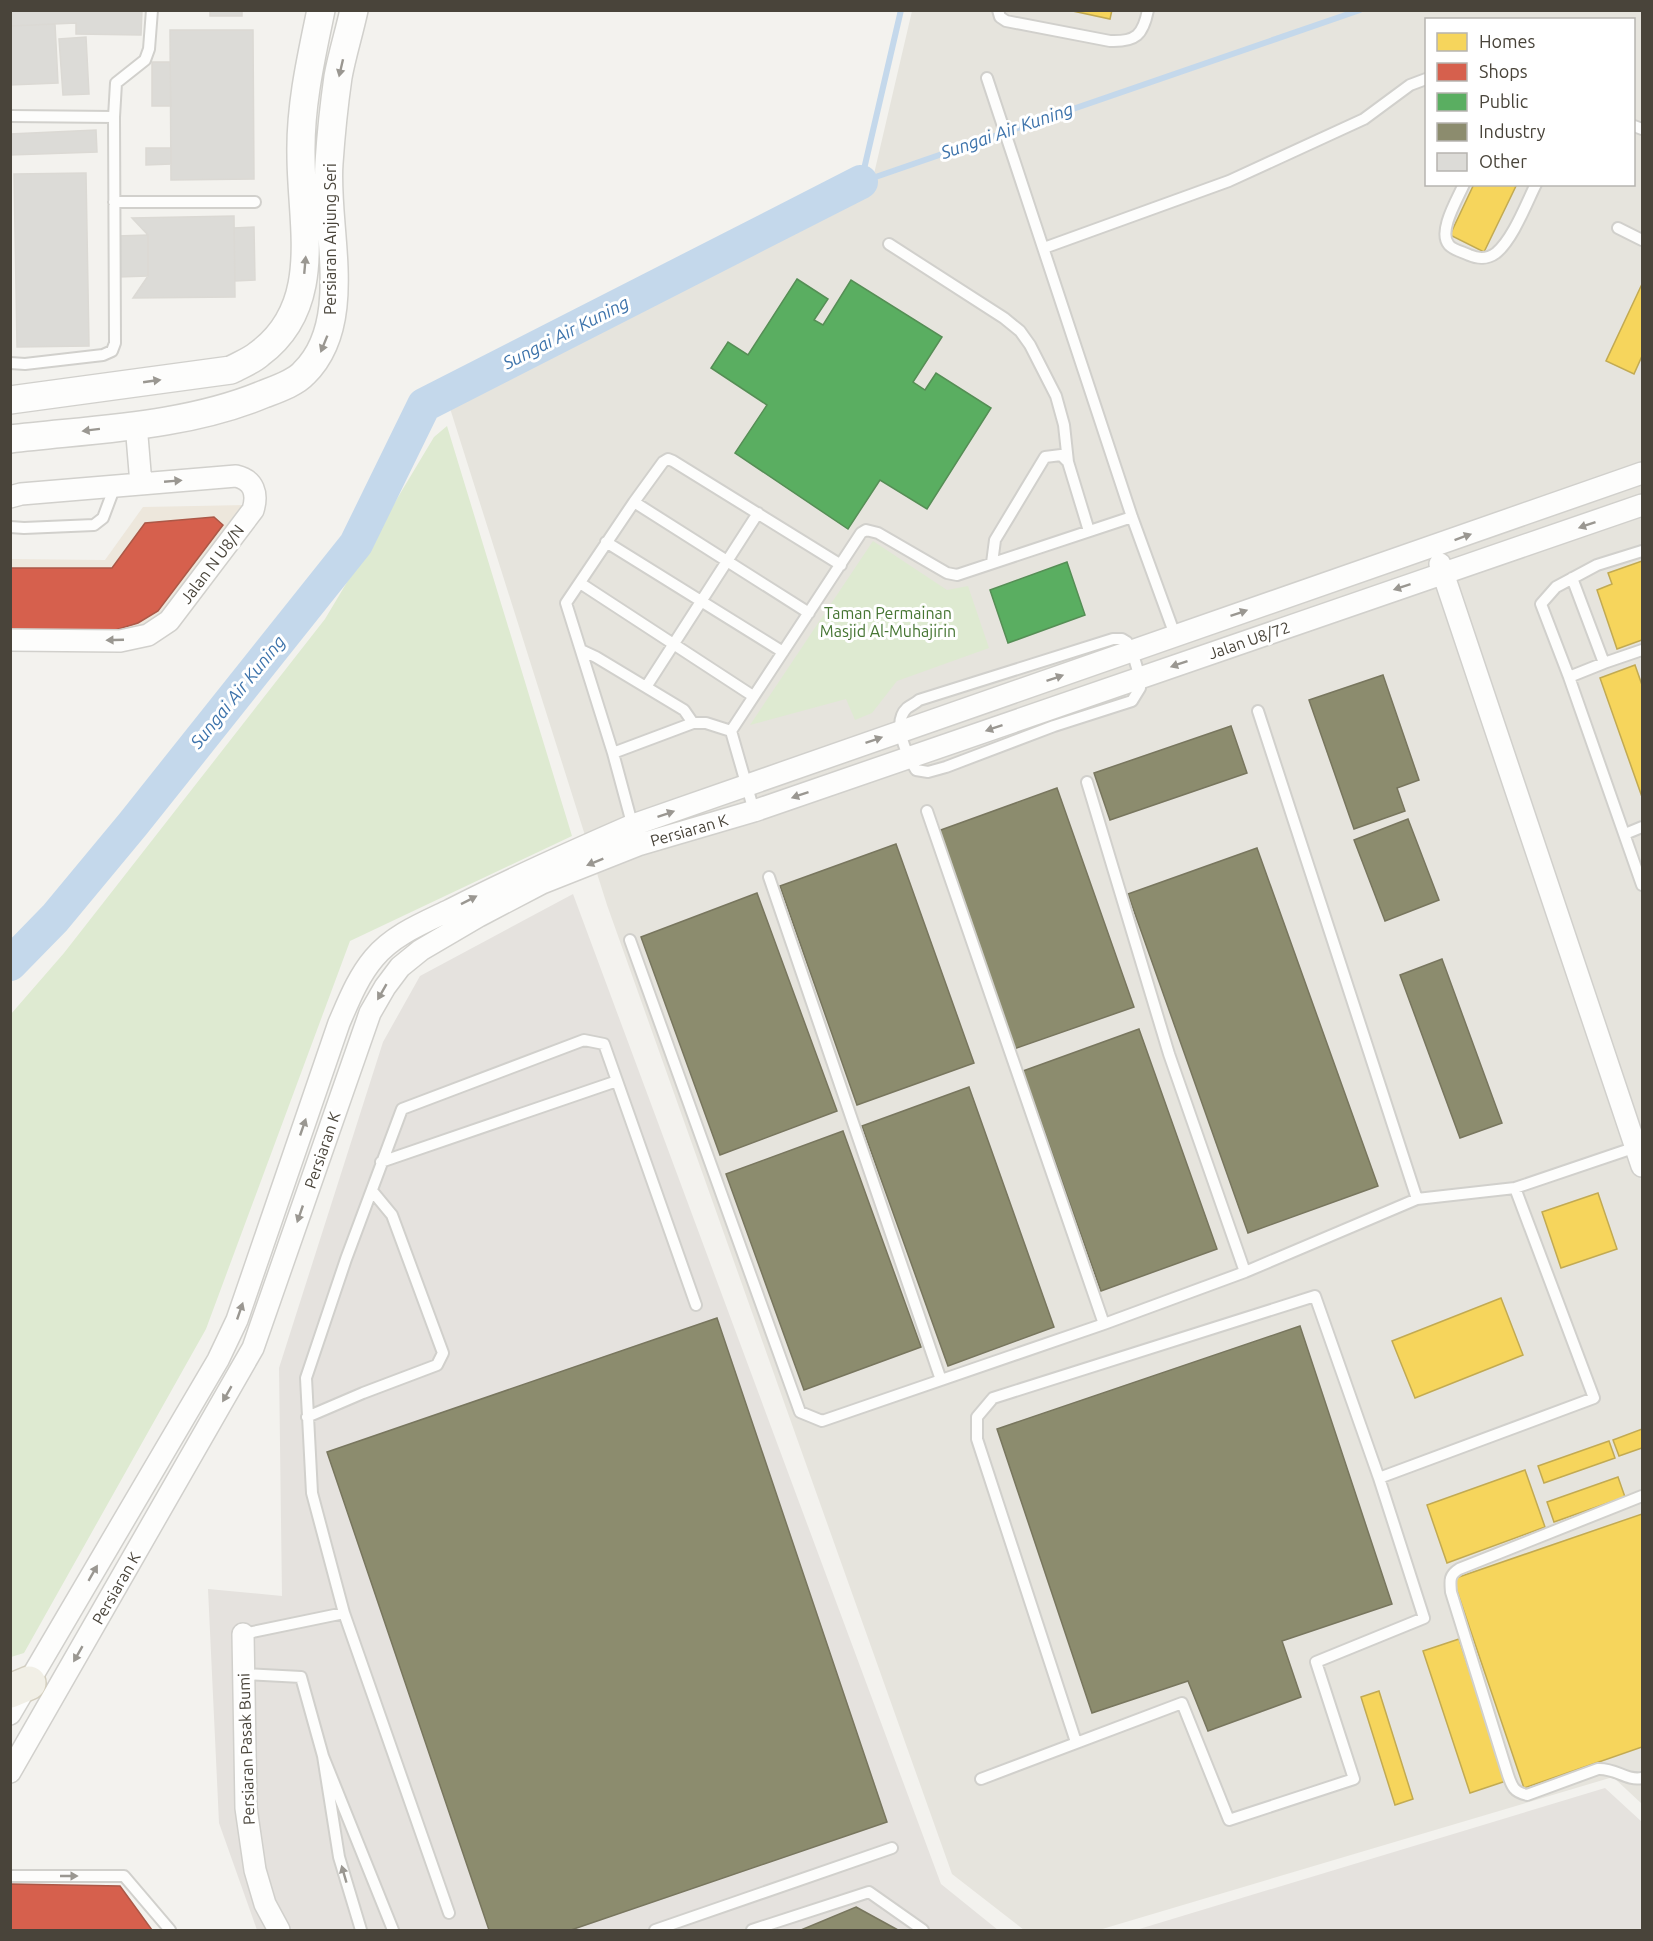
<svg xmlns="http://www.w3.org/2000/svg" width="1653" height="1941" font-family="Ubuntu,sans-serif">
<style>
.residential{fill:#e6e4dd;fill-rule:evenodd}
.commercial{fill:#ede7dc}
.industrial{fill:#e5e2de}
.green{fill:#deead1}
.homes{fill:#f6d55c;stroke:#c2aa52;stroke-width:1.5}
.shops{fill:#d6604d;stroke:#ac5847;stroke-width:1.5}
.public{fill:#5aae61;stroke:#558e55;stroke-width:1.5}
.industry{fill:#8c8c6e;stroke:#78765e;stroke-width:1.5}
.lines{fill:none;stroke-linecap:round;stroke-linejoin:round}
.stream{stroke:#c4d8eb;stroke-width:6}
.river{stroke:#c4d8eb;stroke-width:34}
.building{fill:#dcdbd7;stroke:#dbd9d4;stroke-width:1.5}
.service-casing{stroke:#d1d0cc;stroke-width:14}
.minor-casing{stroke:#d1d0cc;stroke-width:24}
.tertiary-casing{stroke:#d1d0cc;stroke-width:30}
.primary-casing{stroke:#d3cebe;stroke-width:36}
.service{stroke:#fdfdfc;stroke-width:10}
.minor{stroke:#fdfdfc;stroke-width:21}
.tertiary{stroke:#fdfdfc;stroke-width:27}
.primary{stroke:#f1efe6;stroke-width:33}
.oneway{fill:#9a9791}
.labels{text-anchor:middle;stroke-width:6;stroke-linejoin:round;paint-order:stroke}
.street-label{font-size:16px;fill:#49443a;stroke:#fff}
.park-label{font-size:16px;fill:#467533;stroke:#fff}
.water-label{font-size:18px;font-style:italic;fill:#3d73ab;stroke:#fff}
</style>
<rect width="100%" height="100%" fill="#f3f2ee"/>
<path class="residential" d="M 912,11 L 1642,11 L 1642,1804 L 1613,1777 L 1099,1930 L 1024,1930 L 952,1874 L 607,905 L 448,402 L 870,191 ZM 1426,20 L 1634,20 L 1634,184 L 1426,184 Z"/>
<path class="commercial" d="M 246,505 L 160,620 L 122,633 L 11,632 L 11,559 L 105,560 L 143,507 Z"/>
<path class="industrial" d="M 573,894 L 941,1884 L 998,1930 L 257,1930 L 219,1823 L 208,1589 L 282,1596 L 279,1368 L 383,1042 L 420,976 Z
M 1605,1788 L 1642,1822 L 1642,1930 L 1136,1930 Z"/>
<path class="green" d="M 447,426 L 572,836 L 350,941 L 206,1329 L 24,1653 L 11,1657 L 11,1014 L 64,953 L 325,619 L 434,437 Z
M 873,541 L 947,590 L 968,586 L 989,648 L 897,681 L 872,713 L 855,720 L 846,699 L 750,725 Z"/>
<path class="homes" d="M 1068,10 L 1112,10 L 1110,19 Z
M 1474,184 L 1517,184 L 1484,252 L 1450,235 Z
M 1642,284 L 1642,356 L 1634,374 L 1606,361 Z
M 1642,561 L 1642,640 L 1617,649 L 1597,590 L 1612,584 L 1608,573 Z
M 1635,665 L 1642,685 L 1642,797 L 1600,678 Z
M 1598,1193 L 1617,1249 L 1561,1268 L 1542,1212 Z
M 1501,1298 L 1523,1355 L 1415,1398 L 1392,1341 Z
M 1642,1429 L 1642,1448 L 1619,1456 L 1613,1440 Z
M 1609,1441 L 1615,1458 L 1544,1483 L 1538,1466 Z
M 1525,1470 L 1545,1527 L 1447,1563 L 1427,1505 Z
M 1618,1477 L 1625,1497 L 1554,1522 L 1547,1502 Z
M 1642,1514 L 1642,1747 L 1524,1788 L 1453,1579 Z
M 1459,1639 L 1506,1781 L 1470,1793 L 1423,1651 Z
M 1379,1691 L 1413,1799 L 1395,1805 L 1361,1697 Z"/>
<path class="shops" d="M 214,517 L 223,525 L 158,611 L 138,623 L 112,631 L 10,632 L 10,568 L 112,568 L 145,523 Z
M 11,1884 L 120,1886 L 152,1930 L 11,1930 Z"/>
<path class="public" d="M 797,279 L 828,299 L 814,320 L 823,325 L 851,280 L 942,337 L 913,382 L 925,390 L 936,373 L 991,408 L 927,509 L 880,480 L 848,529 L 735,453 L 767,405 L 711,368 L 728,342 L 748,355 Z
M 1067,562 L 1085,615 L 1008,643 L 990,590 Z"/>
<path class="industry" d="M 1383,675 L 1419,780 L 1397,788 L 1405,811 L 1354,829 L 1309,700 Z
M 1231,726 L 1247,773 L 1110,820 L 1094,773 Z
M 1057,788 L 1134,1007 L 1014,1049 L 938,831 Z
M 1408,819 L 1439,900 L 1385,921 L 1354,840 Z
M 896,844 L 974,1063 L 857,1105 L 780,886 Z
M 1257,848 L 1378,1186 L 1248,1233 L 1128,894 Z
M 757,893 L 837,1111 L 720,1155 L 641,937 Z
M 1442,959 L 1502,1123 L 1460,1138 L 1400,975 Z
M 1139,1029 L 1217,1249 L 1101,1291 L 1023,1071 Z
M 969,1087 L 1054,1327 L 948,1366 L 862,1126 Z
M 843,1131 L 921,1347 L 804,1390 L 726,1174 Z
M 717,1318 L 887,1822 L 571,1930 L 489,1930 L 327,1452 Z
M 1300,1326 L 1392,1604 L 1282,1641 L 1301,1697 L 1208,1731 L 1188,1681 L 1092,1713 L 997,1429 Z
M 856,1907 L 898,1930 L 801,1930 Z"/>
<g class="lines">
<path class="stream" d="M 861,182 L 1360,10
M 861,182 L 901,10"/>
<path class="river" d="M 10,964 L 55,918 L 133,824 L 356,544 L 424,405 L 861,182"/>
</g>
<path class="building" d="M 10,10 L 142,10 L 141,35 L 76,34 L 76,23 L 10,26 Z
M 210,10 L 242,10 L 242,16 L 210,16 Z
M 55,24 L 58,83 L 10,85 L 10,26 Z
M 170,30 L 253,30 L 254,179 L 171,180 Z
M 86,37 L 89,94 L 63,95 L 59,39 Z
M 152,62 L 170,62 L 171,106 L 152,106 Z
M 96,130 L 97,152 L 10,155 L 10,134 Z
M 146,148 L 171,148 L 171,164 L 146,165 Z
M 86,173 L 89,346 L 17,347 L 14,174 Z
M 234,216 L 235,297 L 133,298 L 148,276 L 148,235 L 132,218 Z
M 254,227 L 255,280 L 235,281 L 234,228 Z
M 148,235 L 148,276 L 118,277 L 117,236 Z"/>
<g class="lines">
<defs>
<path id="service" d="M 998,10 L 1000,17 L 1006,21 L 1110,41 C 1136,42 1143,35 1148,10
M 987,78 L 1132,517 L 1175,635
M 10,116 L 114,117
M 1634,126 L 1642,129
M 1464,184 C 1458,198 1437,232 1449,245 C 1453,250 1463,252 1469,255 C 1478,259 1488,259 1496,253 C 1513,239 1526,204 1536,184
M 114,202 L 255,202
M 1618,228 L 1642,240
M 889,244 L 1004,318 L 1020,331 L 1030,345 L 1056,396 L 1064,425 L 1068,462
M 1044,248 L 1229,181 L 1364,119 L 1410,85 L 1426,79
M 10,363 L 25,364 L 103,355 L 112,351 L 115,343 L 114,117 L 116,83 L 145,60 L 149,49 L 152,10
M 634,502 L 809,613
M 10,527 L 24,528 L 94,525 L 103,518 L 115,486
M 606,542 L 783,652
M 1642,551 L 1597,565 L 1556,587 L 1541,604 L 1569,677 L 1642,885
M 992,563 L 995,540 L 1045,457 L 1061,455 L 1068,462 L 1089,531
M 1572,578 L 1604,663 L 1642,650
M 580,583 L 753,696
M 1113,639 L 1122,639 L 1127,642 L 1135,661 L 1140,678 L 1140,688 L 1132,701 L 1054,726 L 946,767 L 928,772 L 916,770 C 907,755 891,723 907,708 C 911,705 916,703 919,700 Z
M 581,650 L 596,657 L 684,710 L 693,723
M 1569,677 L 1604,663
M 646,687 L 758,513
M 613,753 L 693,723 L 706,723 L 731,731
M 1087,782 L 1169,1054 L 1245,1272
M 754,811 L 731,731 L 861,533 L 866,530 L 878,533 L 947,573 L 957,575 L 1132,517
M 927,811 L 1104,1324
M 633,827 L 613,753 L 566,603 L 634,502 L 663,462 L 668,459 L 673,461 L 841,565
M 1625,834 L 1642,827
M 769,877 L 941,1380
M 630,940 L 800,1412 L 822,1421 L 1104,1324 L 1245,1272 L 1417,1199 L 1258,711
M 381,1162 L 617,1081
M 1417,1199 L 1515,1188
M 307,1417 L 363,1393 L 437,1365 L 443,1353 L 392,1215 L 373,1192
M 1379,1478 L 1594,1398 L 1515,1188 L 1639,1146
M 1642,1496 L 1459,1569 C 1449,1575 1450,1581 1451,1592 L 1508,1775 C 1512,1787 1514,1792 1527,1795 L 1598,1769 C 1616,1768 1626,1781 1642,1778
M 344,1613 L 312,1493 L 306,1378 L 346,1259 L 402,1109 L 584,1040 L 604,1044 L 696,1305
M 243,1634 L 344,1613 L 449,1913
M 243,1674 L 301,1677 L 323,1756
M 981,1779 L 1182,1703 L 1229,1820 L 1354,1779 L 1316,1662 L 1424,1618 L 1379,1478 L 1315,1296 L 993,1398 L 977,1417 L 977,1439 L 1076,1742
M 10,1876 L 124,1876 L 170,1930
M 361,1930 L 339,1857 L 323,1756 L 393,1930
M 655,1930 L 892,1848
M 752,1930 L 869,1892 L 923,1930"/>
<path id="minor" d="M 136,424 L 141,484
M 10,497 L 21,494 L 236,476 C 254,480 258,494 253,510 L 169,621 L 148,635 L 120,641 L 10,640
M 1440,564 L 1642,1166
M 243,1634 L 246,1808 L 255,1870 L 265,1904 L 279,1930
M 10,1714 L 218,1360 L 237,1320 L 339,1023 C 349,1000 358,977 374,958 C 393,935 423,923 450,910 C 510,879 571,852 633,825 L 1642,473
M 10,1772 L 253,1348 L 370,1013 L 385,987 L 400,967 L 421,950 L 479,916 L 542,883 L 638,845 L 754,811 L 1642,505"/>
<path id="tertiary" d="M 10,400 L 231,370 C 240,365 251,361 259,354 C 325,305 301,225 301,155 C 300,106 311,58 321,10
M 10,439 C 95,429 185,427 264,394 C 277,389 295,383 304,373 C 356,322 324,227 329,163 C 331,134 334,105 338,77 C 342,55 349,33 354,10"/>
<path id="primary" d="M 10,1691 L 29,1683"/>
</defs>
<use href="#service" class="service-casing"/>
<use href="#minor" class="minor-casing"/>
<use href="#tertiary" class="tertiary-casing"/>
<use href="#primary" class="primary-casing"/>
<use href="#service" class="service"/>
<use href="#minor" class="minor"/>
<use href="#tertiary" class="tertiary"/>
<use href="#primary" class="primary"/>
</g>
<defs><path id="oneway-solid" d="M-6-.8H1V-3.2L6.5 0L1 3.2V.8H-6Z" transform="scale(1.5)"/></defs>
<g class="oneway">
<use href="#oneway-solid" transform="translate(341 68) rotate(103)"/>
<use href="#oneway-solid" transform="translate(305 265) rotate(-85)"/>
<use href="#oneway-solid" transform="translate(324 344) rotate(112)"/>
<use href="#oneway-solid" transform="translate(152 381) rotate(-8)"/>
<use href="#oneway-solid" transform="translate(91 430) rotate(173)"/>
<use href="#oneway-solid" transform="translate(173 481) rotate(-5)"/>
<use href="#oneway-solid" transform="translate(1587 525) rotate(161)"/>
<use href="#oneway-solid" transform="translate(1463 537) rotate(-20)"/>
<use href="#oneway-solid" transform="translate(1402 587) rotate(162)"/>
<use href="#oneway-solid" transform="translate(1239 613) rotate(-19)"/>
<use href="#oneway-solid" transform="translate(115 640) rotate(178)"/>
<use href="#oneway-solid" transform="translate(1179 664) rotate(161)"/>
<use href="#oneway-solid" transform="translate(1055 678) rotate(-19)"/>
<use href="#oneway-solid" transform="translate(994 728) rotate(161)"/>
<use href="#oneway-solid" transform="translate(874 740) rotate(-19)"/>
<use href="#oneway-solid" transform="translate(800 795) rotate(161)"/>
<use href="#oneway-solid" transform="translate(666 814) rotate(-19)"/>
<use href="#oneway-solid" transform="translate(595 862) rotate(158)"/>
<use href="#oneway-solid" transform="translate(469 900) rotate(-27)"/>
<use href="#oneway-solid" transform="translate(382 992) rotate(120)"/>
<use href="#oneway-solid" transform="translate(303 1127) rotate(-71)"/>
<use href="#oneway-solid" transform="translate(300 1214) rotate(109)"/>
<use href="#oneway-solid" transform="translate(240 1311) rotate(-71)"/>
<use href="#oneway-solid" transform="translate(227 1394) rotate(120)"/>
<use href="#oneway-solid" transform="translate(93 1573) rotate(-60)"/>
<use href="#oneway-solid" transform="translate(78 1654) rotate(120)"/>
<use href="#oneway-solid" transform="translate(344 1874) rotate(-106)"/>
<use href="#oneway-solid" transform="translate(69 1876)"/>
</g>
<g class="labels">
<g class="street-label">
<text transform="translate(330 239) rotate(-90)" y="6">Persiaran Anjung Seri</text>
<text transform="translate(212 564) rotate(-53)" y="6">Jalan N U8/N</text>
<text transform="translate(1249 640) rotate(-19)" y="6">Jalan U8/72</text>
<text transform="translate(689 830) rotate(-16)" y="6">Persiaran K</text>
<text transform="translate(322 1150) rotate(-71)" y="6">Persiaran K</text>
<text transform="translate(116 1588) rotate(-60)" y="6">Persiaran K</text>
<text transform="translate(246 1749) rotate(-92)" y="6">Persiaran Pasak Bumi</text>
</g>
<g class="park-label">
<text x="888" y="619">Taman Permainan<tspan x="888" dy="18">Masjid Al-Muhajirin</tspan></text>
</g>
<g class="water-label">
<text transform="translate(1007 131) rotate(-19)" y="6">Sungai Air Kuning</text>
<text transform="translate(566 333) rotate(-27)" y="6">Sungai Air Kuning</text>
<text transform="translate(238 692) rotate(-51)" y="6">Sungai Air Kuning</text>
</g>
</g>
<rect width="1653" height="1941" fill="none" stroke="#49443a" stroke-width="24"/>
<rect x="1425" y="18" width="210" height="168" fill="#ffffff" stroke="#b6b4b0" stroke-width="1.5"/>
<rect x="1437" y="33" width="30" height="18" fill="#f6d55c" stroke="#b6b4b0" stroke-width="1.5"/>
<text x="1479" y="48" font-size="18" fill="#49443a">Homes</text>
<rect x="1437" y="63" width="30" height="18" fill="#d6604d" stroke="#b6b4b0" stroke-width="1.5"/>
<text x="1479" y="78" font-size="18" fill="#49443a">Shops</text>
<rect x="1437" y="93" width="30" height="18" fill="#5aae61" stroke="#b6b4b0" stroke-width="1.5"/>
<text x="1479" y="108" font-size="18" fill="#49443a">Public</text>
<rect x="1437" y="123" width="30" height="18" fill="#8c8c6e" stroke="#b6b4b0" stroke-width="1.5"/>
<text x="1479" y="138" font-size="18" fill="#49443a">Industry</text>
<rect x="1437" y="153" width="30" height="18" fill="#dcdbd7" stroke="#b6b4b0" stroke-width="1.5"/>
<text x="1479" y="168" font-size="18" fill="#49443a">Other</text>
</svg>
